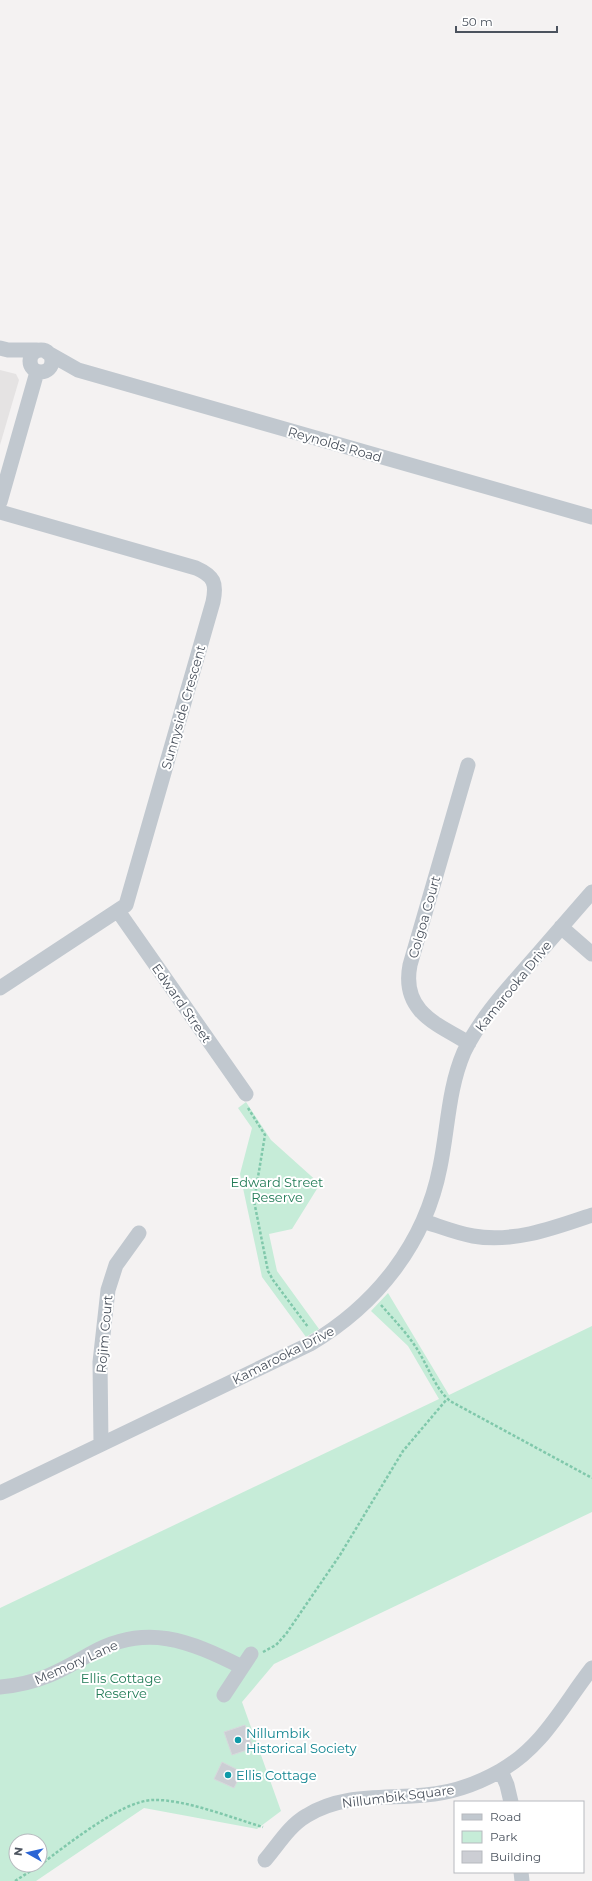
<svg xmlns="http://www.w3.org/2000/svg" width="592" height="1881" font-family="Montserrat,sans-serif">
<style>
.education{fill:#e5e3e3}
.green{fill:#c6ecd8;fill-rule:evenodd}
.building{fill:#ccced4;stroke:#d7d8dc}
.lines{fill:none;stroke-linecap:round;stroke-linejoin:round}
.path{stroke:#80c8ab;stroke-width:2.5;stroke-dasharray:3 2;stroke-linecap:butt}
.minor{stroke:#c1c8cf;stroke-width:15}
.culture-dot{fill:#0f9aa8;stroke:#fff;stroke-width:1.5}
.labels{text-anchor:middle;stroke-width:4;stroke-linejoin:round;paint-order:stroke}
.street-label{font-size:13px;fill:#4b535e;stroke:#fff}
.park-label{font-size:13px;fill:#217b56;stroke:#fff}
.culture-label{font-size:13px;fill:#0d838f;stroke:#fff;text-anchor:start}
</style>
<rect width="100%" height="100%" fill="#f4f2f2"/>
<path class="education" d="M 0,370 L 16,374 L 19,380 L 0,445 Z"/>
<path class="green" d="M 246,1102 L 271,1140 L 320,1184 L 292,1229 L 269,1234 L 277,1271 L 319,1329 L 306,1337 L 262,1277 L 240,1174 L 252,1128 L 238,1108 Z
M 388,1293 L 449,1395 L 592,1326 L 592,1512 L 274,1664 L 242,1702 L 281,1811 L 257,1829 L 144,1808 L 36,1881 L 0,1881 L 0,1608 L 439,1399 L 408,1346 L 371,1311 ZM 16,1841 L 40,1841 L 40,1865 L 16,1865 Z"/>
<path class="building" d="M 245,1725 L 253,1748 L 232,1755 L 224,1732 Z
M 222,1762 L 242,1772 L 234,1788 L 214,1779 Z"/>
<g class="lines">
<path class="path" d="M 248,1108 L 265,1135 L 254,1201 L 268,1271 L 273,1280 L 308,1327
M 381,1305 C 395,1321 410,1336 420,1354 C 430,1371 436,1389 450,1401 L 592,1478
M 263,1652 L 276,1645 L 286,1634 L 340,1555 L 403,1451 L 447,1399
M 40,1865 C 67,1845 121,1801 153,1800 C 185,1799 232,1818 263,1827
M 15,1881 L 40,1865"/>
<path class="minor" d="M 0,348 L 8,350 L 37,350
M30 361a11 11 0 1 1 22 0a11 11 0 1 1-22 0Z
M 48,353 L 78,370 L 592,517
M 0,502 L 37,372
M 0,512 L 196,568 C 214,576 217,583 213,602 L 126,905 L 0,988
M 468,765 L 410,965 C 401,1011 436,1024 469,1043
M 118,911 L 246,1094
M 561,927 L 592,954
M 423,1221 C 439,1226 456,1233 473,1236 C 514,1243 554,1228 592,1215
M 101,1444 L 100,1362 L 108,1290 L 116,1265 L 139,1233
M 0,1493 L 310,1344 C 376,1305 425,1244 440,1167 C 448,1129 448,1089 464,1052 C 479,1021 502,995 524,970 C 547,944 569,918 592,892
M 0,1687 C 37,1684 59,1672 90,1654 C 146,1622 190,1641 242,1667
M 224,1695 L 251,1654
M 501,1771 L 507,1785 L 511,1802
M 265,1860 C 278,1845 289,1826 306,1816 C 342,1793 385,1799 425,1795 C 451,1793 477,1784 500,1771 C 543,1747 563,1705 592,1668
M 521,1872 L 522,1881"/>
</g>
<g class="culture-dot">
<circle cx="238" cy="1740" r="4"/>
<circle cx="228" cy="1775" r="4"/>
</g>
<g class="labels">
<g class="street-label">
<text transform="translate(335 444) rotate(16)" y="5">Reynolds Road</text>
<text transform="translate(183 707) rotate(-74)" y="5">Sunnyside Crescent</text>
<text transform="translate(424 917) rotate(-74)" y="5">Colgoa Court</text>
<text transform="translate(513 986) rotate(-51)" y="5">Kamarooka Drive</text>
<text transform="translate(182 1003) rotate(55)" y="5">Edward Street</text>
<text transform="translate(104 1334) rotate(-85)" y="5">Rojim Court</text>
<text transform="translate(283 1355) rotate(-27)" y="5">Kamarooka Drive</text>
<text transform="translate(76 1662) rotate(-24)" y="5">Memory Lane</text>
<text transform="translate(398 1796) rotate(-7)" y="5">Nillumbik Square</text>
</g>
<g class="park-label">
<text x="277" y="1187">Edward Street<tspan x="277" dy="15">Reserve</tspan></text>
<text x="121" y="1683">Ellis Cottage<tspan x="121" dy="15">Reserve</tspan></text>
</g>
<g class="culture-label">
<text x="246" y="1738">Nillumbik<tspan x="246" dy="15">Historical Society</tspan></text>
<text x="236" y="1780">Ellis Cottage</text>
</g>
</g>
<rect x="454" y="1801" width="130" height="72" fill="#ffffff" stroke="#b7babf"/>
<rect x="462" y="1814" width="20" height="6" fill="#c1c8cf" stroke="#b7babf"/>
<text x="490" y="1821" font-size="12" fill="#4b535e">Road</text>
<rect x="462" y="1831" width="20" height="12" fill="#c6ecd8" stroke="#b7babf"/>
<text x="490" y="1841" font-size="12" fill="#4b535e">Park</text>
<rect x="462" y="1851" width="20" height="12" fill="#ccced4" stroke="#b7babf"/>
<text x="490" y="1861" font-size="12" fill="#4b535e">Building</text>
<g transform="translate(28 1853) rotate(278)"><circle r="19" fill="#ffffff" stroke="#b7babf"/>
<path d="M0-3L7 15L0 10L-7 15Z" fill="#2b65d5"/>
<text y="-6" font-size="11" font-weight="bold" text-anchor="middle" fill="#4b535e">N</text>
</g>
<path d="M456 26v6h101v-6" fill="none" stroke="#4b535e" stroke-width="2"/>
<text x="462" y="26" font-size="12" fill="#4b535e" stroke="#ffffff" stroke-width="3" paint-order="stroke">50 m</text>
</svg>
